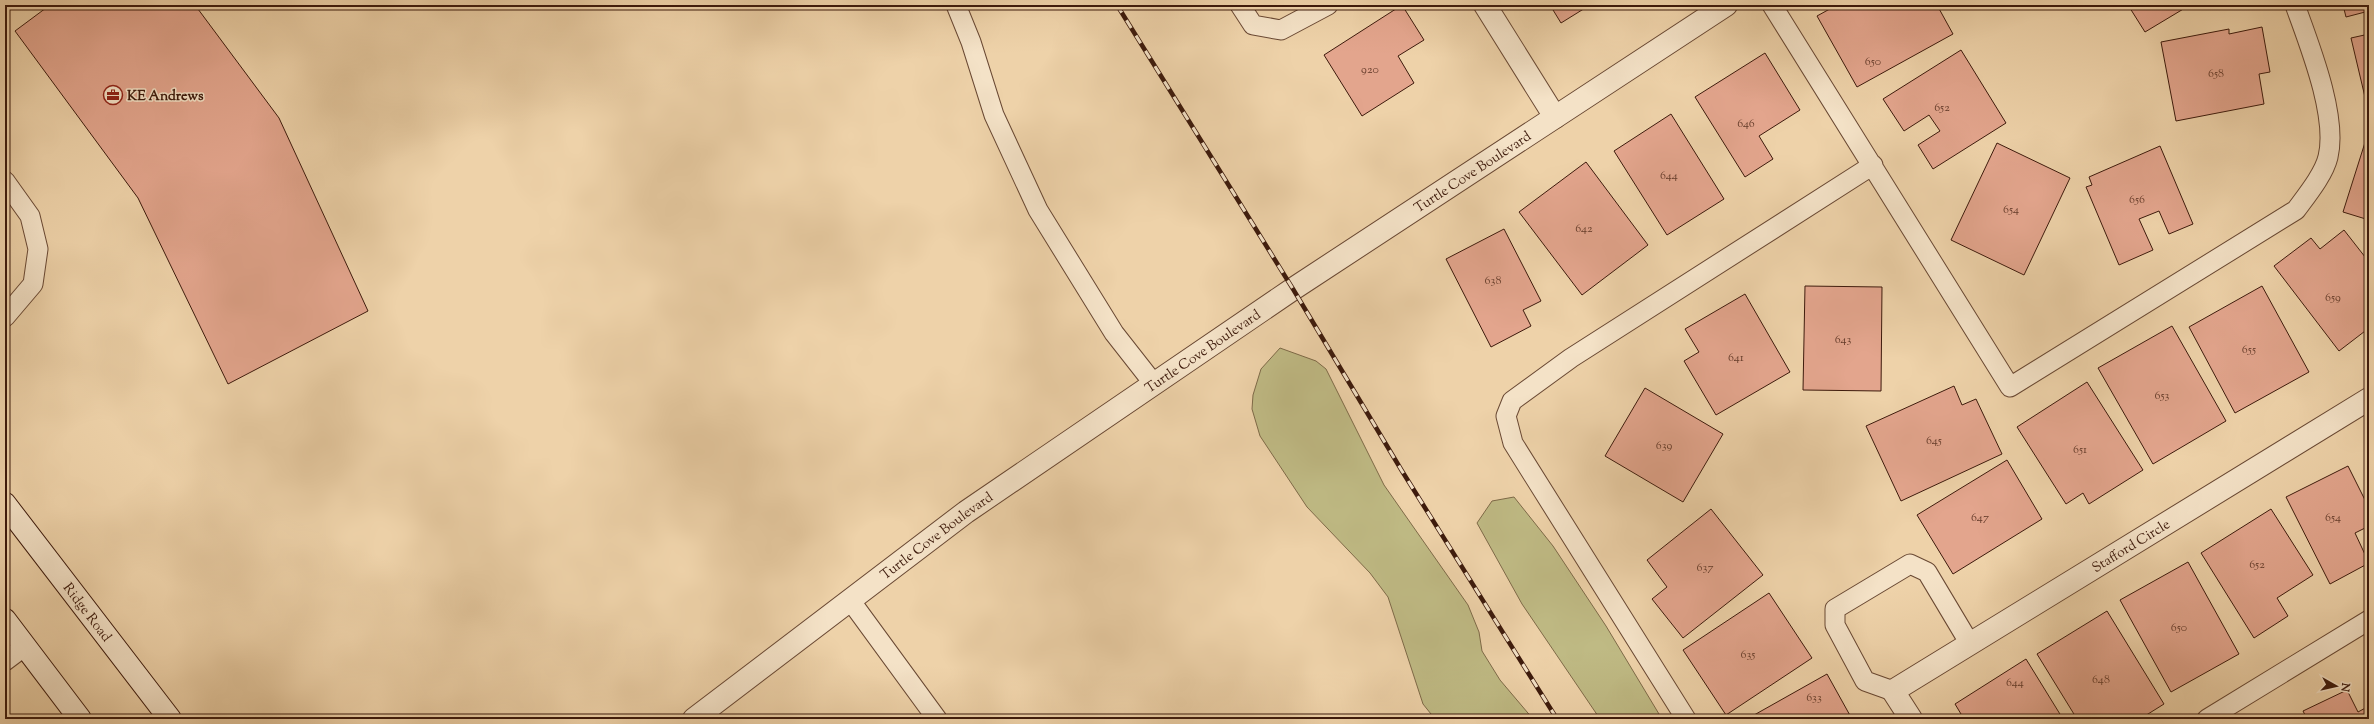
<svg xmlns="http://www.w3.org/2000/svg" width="2374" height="724" font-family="'Sorts Mill Goudy',serif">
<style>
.green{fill:#bfba84;stroke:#7e6a48}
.building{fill:#e3a58d;stroke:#3d1a0c}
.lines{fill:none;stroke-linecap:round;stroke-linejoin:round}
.lane-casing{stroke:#694833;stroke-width:21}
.street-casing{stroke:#694833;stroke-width:24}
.secondary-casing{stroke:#3d1a0c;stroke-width:24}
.lane{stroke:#f4e2c7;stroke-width:19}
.street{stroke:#f4e2c7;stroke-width:22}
.secondary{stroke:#f4e2c7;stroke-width:22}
.rail-casing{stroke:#3d1a0c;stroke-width:4.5}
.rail{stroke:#f4e2c7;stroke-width:3;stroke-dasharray:9;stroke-linecap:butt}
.labels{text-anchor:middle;stroke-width:3;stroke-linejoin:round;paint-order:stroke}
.number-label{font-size:12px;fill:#663d2c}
.poi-label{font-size:14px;font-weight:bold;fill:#3d1a0c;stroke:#f4e2c7;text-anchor:start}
.street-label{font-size:14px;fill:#3d1a0c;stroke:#f4e2c7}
</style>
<rect width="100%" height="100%" fill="#eed2a9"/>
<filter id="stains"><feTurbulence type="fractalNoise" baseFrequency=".005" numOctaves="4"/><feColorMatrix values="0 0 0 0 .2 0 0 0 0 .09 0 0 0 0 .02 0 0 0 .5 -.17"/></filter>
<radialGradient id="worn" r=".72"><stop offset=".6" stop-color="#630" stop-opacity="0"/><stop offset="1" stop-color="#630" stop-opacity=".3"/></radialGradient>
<path class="green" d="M 1280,348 L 1316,361 L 1326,369 L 1384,485 L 1468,605 L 1479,632 L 1482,651 L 1500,680 L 1533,719 L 1435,719 L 1423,704 L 1388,597 L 1370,573 L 1307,507 L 1260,436 L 1252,409 L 1253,395 L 1261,369 Z
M 1514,497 L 1553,546 L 1606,626 L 1662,719 L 1600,719 L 1522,604 L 1477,523 L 1492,501 Z"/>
<path class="building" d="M 50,5 L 195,5 L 279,118 L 368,311 L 228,384 L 138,198 L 15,31 Z
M 1402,5 L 1424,40 L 1398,56 L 1414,83 L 1362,116 L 1324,55 Z
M 1550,5 L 1590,5 L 1561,23 Z
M 1837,5 L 1937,5 L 1953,34 L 1857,87 L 1817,16 Z
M 2128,5 L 2190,5 L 2145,32 Z
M 2343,5 L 2369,5 L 2369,11 L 2346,17 Z
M 2262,27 L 2270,72 L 2259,74 L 2264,104 L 2176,121 L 2161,42 L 2229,29 L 2229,34 Z
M 2369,34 L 2369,114 L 2351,38 Z
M 1961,50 L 2006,123 L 1933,169 L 1918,145 L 1940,131 L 1929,115 L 1904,131 L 1883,99 Z
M 1765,53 L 1800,110 L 1759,136 L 1773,159 L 1745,177 L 1695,97 Z
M 1671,114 L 1724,199 L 1667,235 L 1614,151 Z
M 2368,133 L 2369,134 L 2369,220 L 2343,212 Z
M 1997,143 L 2070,178 L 2024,275 L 1951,240 Z
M 2160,146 L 2193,224 L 2169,234 L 2159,211 L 2139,219 L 2153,250 L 2119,265 L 2086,187 L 2092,185 L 2089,177 Z
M 1586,162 L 1648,245 L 1582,295 L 1519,212 Z
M 1504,229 L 1541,301 L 1523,310 L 1531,326 L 1491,347 L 1446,259 Z
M 2344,230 L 2369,262 L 2369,328 L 2339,351 L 2274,266 L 2311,238 L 2320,249 Z
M 1805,286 L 1882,287 L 1881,391 L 1803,390 Z
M 2262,286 L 2309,372 L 2235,413 L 2189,327 Z
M 1745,294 L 1790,372 L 1716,415 L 1684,361 L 1699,352 L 1685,329 Z
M 2172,326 L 2226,421 L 2153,464 L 2098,368 Z
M 2087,382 L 2143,470 L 2089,504 L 2083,493 L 2066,504 L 2017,427 Z
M 1954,386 L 1962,405 L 1976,399 L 2002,454 L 1901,501 L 1866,426 Z
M 1645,388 L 1723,434 L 1683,502 L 1605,456 Z
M 2007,460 L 2042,519 L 1953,574 L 1917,515 Z
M 2348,466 L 2369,508 L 2369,526 L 2355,533 L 2369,563 L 2330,584 L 2286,497 Z
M 1711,509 L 1763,575 L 1683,638 L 1652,599 L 1667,587 L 1647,560 Z
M 2271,509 L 2313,575 L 2277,598 L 2288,616 L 2254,638 L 2201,553 Z
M 2188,562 L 2239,654 L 2171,692 L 2120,600 Z
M 1769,593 L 1812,658 L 1726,715 L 1683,650 Z
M 2107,611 L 2164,704 L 2140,719 L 2077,719 L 2037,654 Z
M 2026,659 L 2063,719 L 1964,719 L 1955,704 Z
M 1827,674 L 1852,719 L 1747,719 Z
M 2347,690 L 2358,712 L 2369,706 L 2369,719 L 2307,719 L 2303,711 Z"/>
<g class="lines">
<defs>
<path id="lane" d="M 956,5 L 971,42 L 994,115 L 1038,210 L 1114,333 L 1154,384
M 1240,5 L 1253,25 L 1281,30 L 1328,5
M 1772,5 L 2010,387 L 2296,210 C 2307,195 2324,174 2328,157 C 2338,116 2309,44 2295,5
M 5,181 L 30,216 L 38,249 L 33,284 L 5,317
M 850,600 L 937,719
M 5,661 L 25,646
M 1893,691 L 1865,681 L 1835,625 L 1835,609 L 1910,564 L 1927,572 L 1970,644
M 1686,719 L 1513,443 L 1506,416 L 1512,401 L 1571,358 L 1873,165
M 2207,719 L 2369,620"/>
<g id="street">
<path d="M 1485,5 L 1555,117"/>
<path id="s1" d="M 694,719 L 966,512 L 1293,289 L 1726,5"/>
<path id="s2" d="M 1911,719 L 1893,691 L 2369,399"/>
</g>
<g id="secondary">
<path id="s3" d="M 5,504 L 170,719"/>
<path d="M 5,620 L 80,719"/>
</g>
</defs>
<use href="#lane" class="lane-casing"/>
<use href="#street" class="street-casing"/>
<use href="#secondary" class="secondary-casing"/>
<use href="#lane" class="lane"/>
<use href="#street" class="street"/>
<use href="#secondary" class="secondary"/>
<defs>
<path id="rail" d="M 1117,5 L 1293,289 L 1402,471 L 1557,719"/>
</defs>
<use href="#rail" class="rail-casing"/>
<use href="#rail" class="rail"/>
</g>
<defs>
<symbol id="office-ring" viewBox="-11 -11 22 22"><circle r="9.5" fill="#f4e2c7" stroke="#8f2418" stroke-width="1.5"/><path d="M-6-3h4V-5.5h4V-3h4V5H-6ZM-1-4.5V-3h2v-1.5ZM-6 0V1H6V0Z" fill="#8f2418"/></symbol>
</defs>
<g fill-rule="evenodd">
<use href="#office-ring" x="102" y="84" width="22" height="22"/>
</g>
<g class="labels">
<g class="number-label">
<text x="1873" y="65">650</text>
<text x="1370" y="73">920</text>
<text x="2216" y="77">658</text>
<text x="1942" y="111">652</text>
<text x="1746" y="127">646</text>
<text x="1669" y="179">644</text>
<text x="2137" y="203">656</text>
<text x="2011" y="213">654</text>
<text x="1584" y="232">642</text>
<text x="1493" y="284">638</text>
<text x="2333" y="301">659</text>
<text x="1843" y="343">643</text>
<text x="2249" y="353">655</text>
<text x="1736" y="361">641</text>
<text x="2162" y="399">653</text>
<text x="1934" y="444">645</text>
<text x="1664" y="449">639</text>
<text x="2080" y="453">651</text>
<text x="1980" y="521">647</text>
<text x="2333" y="521">654</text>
<text x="2257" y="568">652</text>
<text x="1705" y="571">637</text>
<text x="2179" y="631">650</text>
<text x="1748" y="658">635</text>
<text x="2101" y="683">648</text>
<text x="2015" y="686">644</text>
<text x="1814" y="701">633</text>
</g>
<g class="poi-label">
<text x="127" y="100">KE Andrews</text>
</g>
<g class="street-label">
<text dy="5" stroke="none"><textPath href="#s1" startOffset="952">Turtle Cove Boulevard</textPath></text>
<text dy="5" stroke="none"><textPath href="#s1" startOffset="628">Turtle Cove Boulevard</textPath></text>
<text dy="5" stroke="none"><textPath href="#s1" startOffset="304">Turtle Cove Boulevard</textPath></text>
<text dy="5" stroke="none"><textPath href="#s2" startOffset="312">Stafford Circle</textPath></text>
<text dy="5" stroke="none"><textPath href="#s3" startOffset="136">Ridge Road</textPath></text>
</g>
</g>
<rect width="2374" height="724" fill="none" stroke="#eed2a9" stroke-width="20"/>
<rect x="6" y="6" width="2362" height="712" fill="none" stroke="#3d1a0c" stroke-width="2"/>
<rect x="10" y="10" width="2354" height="704" fill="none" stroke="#3d1a0c"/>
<g transform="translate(2336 686) rotate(98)" stroke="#f4e2c7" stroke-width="3" paint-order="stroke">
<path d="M0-3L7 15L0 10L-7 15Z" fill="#3d1a0c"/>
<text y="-6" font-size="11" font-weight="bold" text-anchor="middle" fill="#3d1a0c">N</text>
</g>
<rect width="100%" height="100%" filter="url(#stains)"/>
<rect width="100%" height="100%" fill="url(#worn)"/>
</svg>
